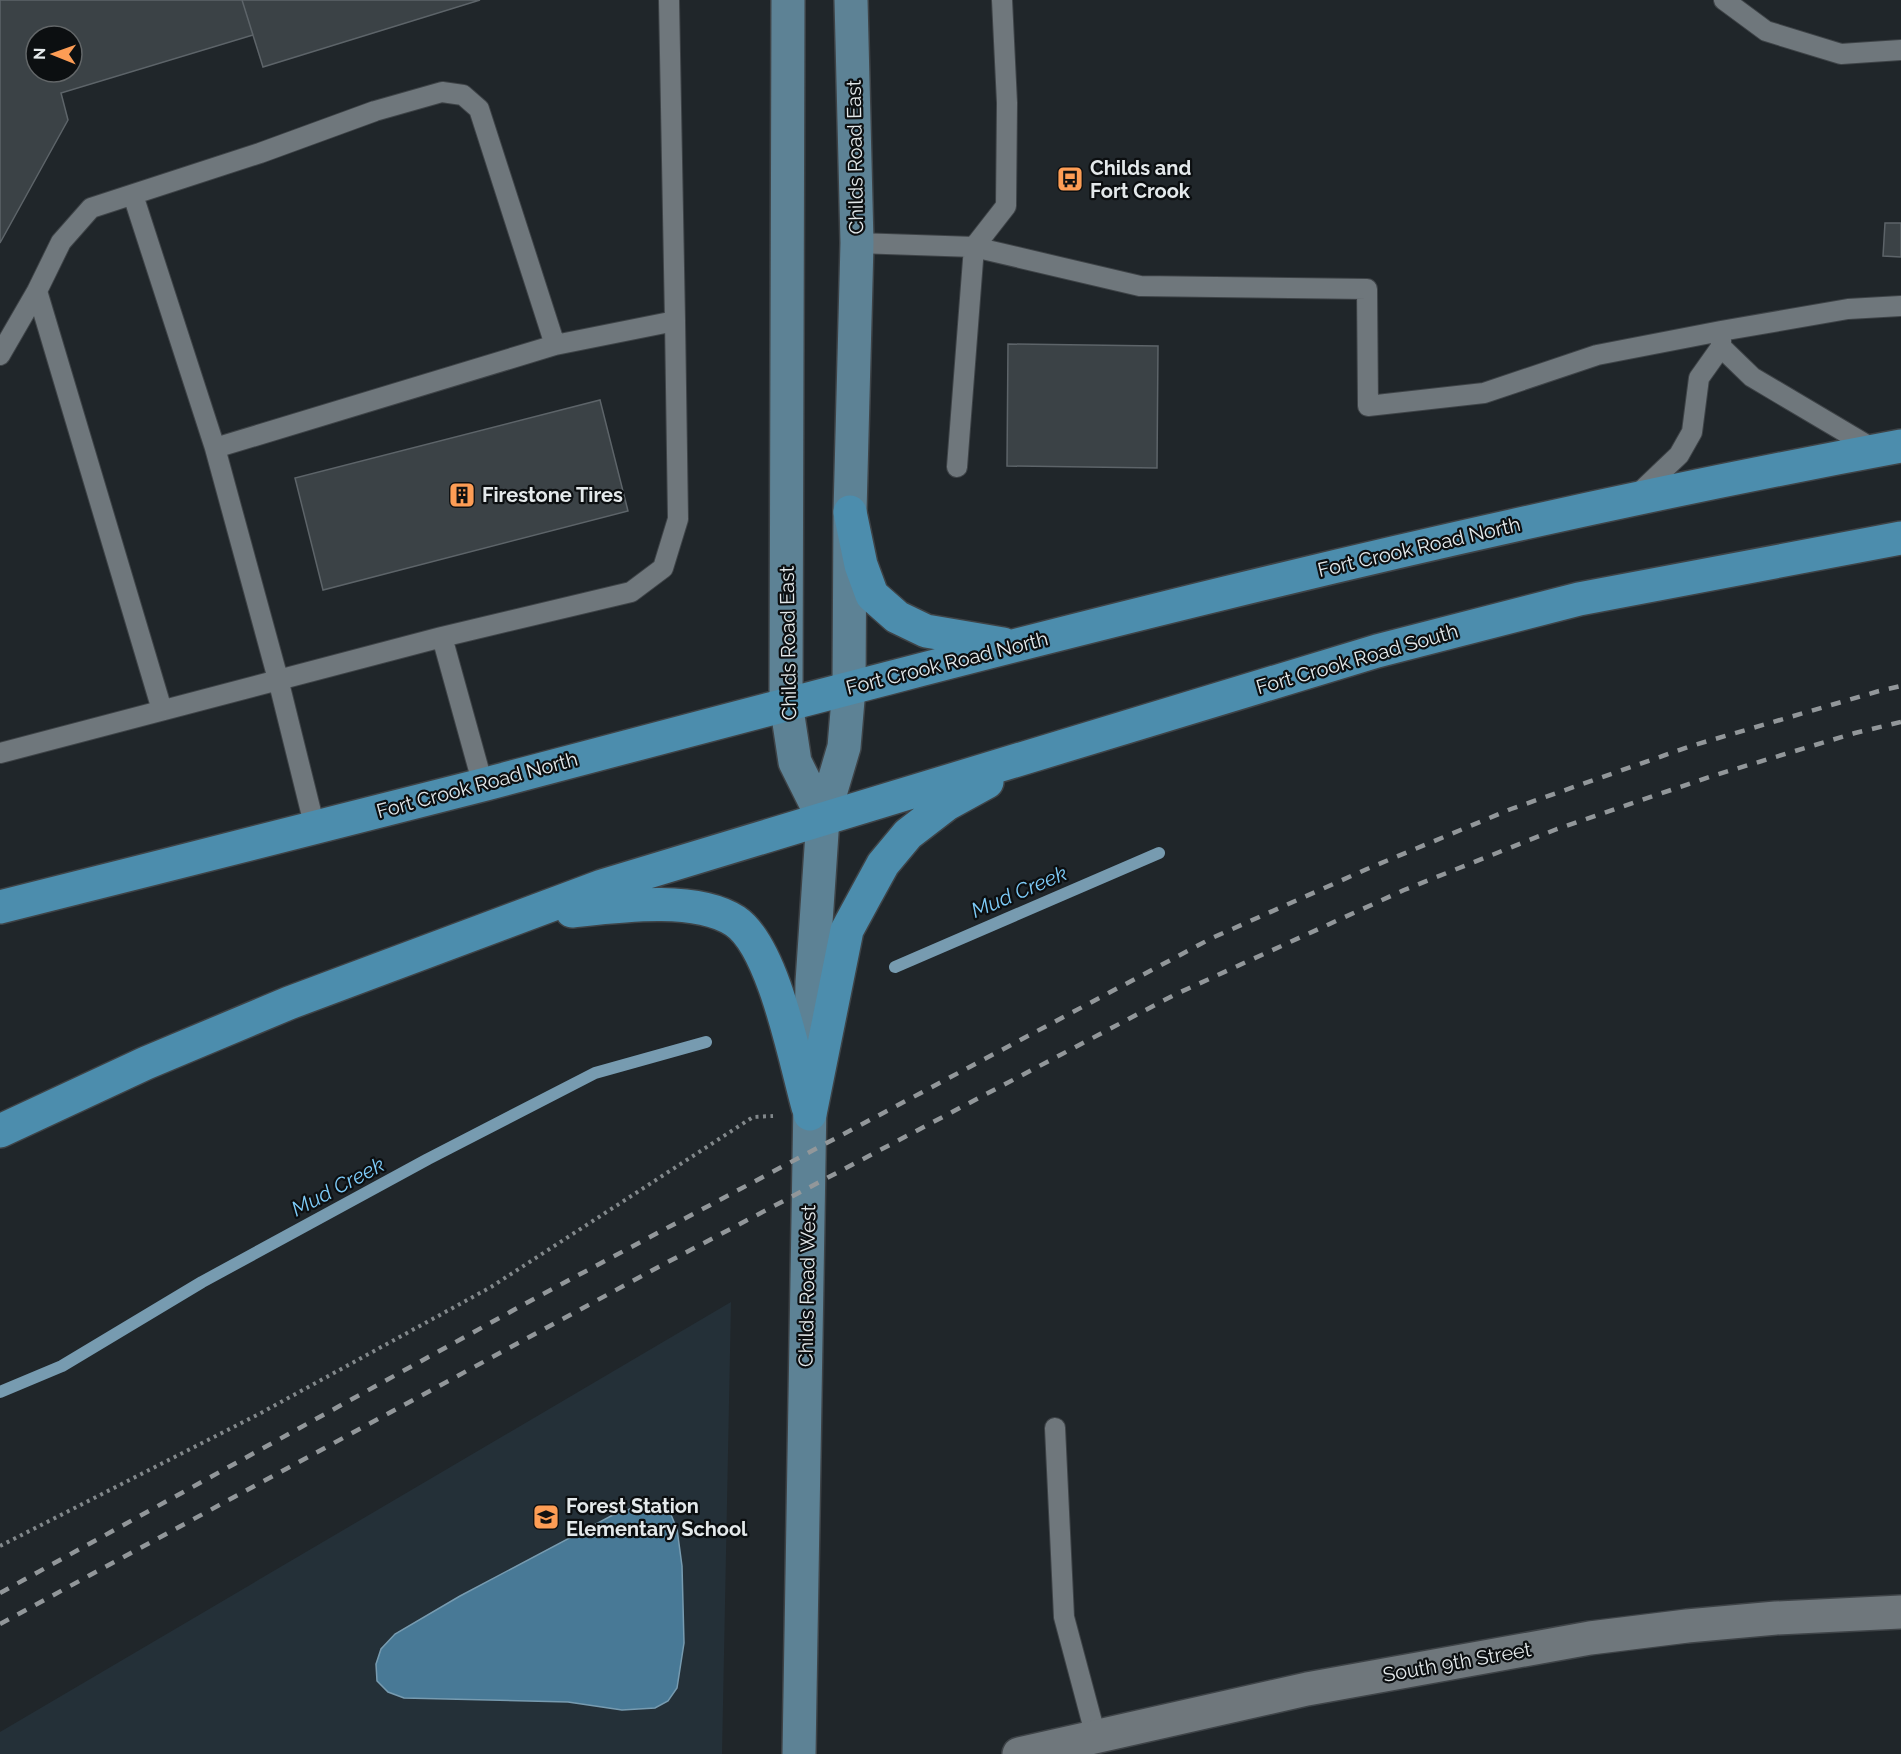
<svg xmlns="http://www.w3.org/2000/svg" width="1901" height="1754" font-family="Raleway,sans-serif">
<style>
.built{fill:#243038}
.water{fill:#487996;stroke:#779bb0;stroke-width:1.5}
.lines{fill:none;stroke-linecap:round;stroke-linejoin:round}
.stream{stroke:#779bb0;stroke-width:12}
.building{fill:#3b4246;stroke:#5d6469;stroke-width:1.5;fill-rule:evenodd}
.lane-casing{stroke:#3e4347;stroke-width:22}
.street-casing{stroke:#3e4347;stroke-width:36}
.secondary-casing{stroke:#3e4347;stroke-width:36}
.primary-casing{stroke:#3e4347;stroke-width:36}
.path{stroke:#82888b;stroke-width:4;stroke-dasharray:3 4.5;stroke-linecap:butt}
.lane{stroke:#6f777c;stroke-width:20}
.street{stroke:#6f777c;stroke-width:33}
.secondary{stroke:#5d8295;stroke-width:33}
.primary{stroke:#4c8dad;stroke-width:33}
.rail{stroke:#92979a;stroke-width:4.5;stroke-dasharray:10 10;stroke-linecap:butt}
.labels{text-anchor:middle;stroke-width:4.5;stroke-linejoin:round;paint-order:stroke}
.street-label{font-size:20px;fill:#e4e9eb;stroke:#0c0f11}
.poi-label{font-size:20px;font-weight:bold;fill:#e4e9eb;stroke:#0c0f11;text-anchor:start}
.water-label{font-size:21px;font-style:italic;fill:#7eccf9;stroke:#0c0f11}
</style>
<rect width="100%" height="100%" fill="#20262a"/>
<path class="built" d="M 731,1302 L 722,1754 L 0,1754 L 0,1732 Z"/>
<path class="water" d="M 658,1503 L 669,1510 L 677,1529 L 682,1566 L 684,1643 L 677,1688 L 668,1701 L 655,1708 L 622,1710 L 568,1702 L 404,1698 L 388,1692 L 377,1681 L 376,1664 L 381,1649 L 395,1634 L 460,1596 L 611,1516 L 643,1504 Z"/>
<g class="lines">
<path class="stream" d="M 895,967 L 1159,853
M 0,1392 L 62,1366 L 202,1282 L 428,1159 L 595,1073 L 706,1042"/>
</g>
<path class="building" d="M 0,0 L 242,0 L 253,35 L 61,93 L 68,120 L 0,243 ZM 36,36 L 72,36 L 72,72 L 36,72 Z
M 242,0 L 480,0 L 263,67 Z
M 1885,223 L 1901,223 L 1901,257 L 1883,256 Z
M 1008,344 L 1158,346 L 1157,468 L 1007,466 Z
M 600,400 L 628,511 L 323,590 L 295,478 Z"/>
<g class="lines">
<defs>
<path id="lane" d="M 1724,0 L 1766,31 L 1841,54 L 1901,50
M 133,195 L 215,448
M 857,243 L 974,247 L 1140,286 L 1367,289 L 1368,406 L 1484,393 L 1597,355 L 1721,331 L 1848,309 L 1901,306
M 37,291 L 162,710
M 1721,347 L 1752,377 L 1877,451
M 0,355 L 37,291 L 61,242 L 91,208 L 260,153 L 375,111 L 442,92 L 463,95 L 479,109 L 555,345
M 957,467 L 974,247 L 1006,206 L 1007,103 L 1002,0
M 1636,496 L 1679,455 L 1692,432 L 1699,378 L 1721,347 L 1721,331
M 442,637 L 483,785
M 0,753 L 442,637 L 631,592 L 663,568 L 678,519 L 675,321
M 315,828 L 278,679 L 215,448 L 555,345 L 675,321 L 669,0
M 1055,1428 L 1064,1617 L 1096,1737"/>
<path id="street" d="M 1019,1754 L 1307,1689 L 1590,1638 L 1687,1626 L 1776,1618 L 1901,1612"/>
<path id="secondary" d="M 788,0 L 786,703 L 795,762 L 823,818
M 799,1754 L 812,982 L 823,818 L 844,747 L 849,688 L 850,512 L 857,243 L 851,0"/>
<path id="primary" d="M 850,512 L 861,565 L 872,595 L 897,617 L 926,631 L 1003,644
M 0,907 C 162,866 324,826 486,784 C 955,660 1424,534 1901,446
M 572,911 C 617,906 696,895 735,921 C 774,947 795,1061 808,1107
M 810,1114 L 847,930 L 866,895 L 883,864 L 908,834 L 947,804 L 987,782
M 0,1131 L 146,1063 L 289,1003 L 602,886 L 1377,651 L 1579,599 L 1901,538"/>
</defs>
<use href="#lane" class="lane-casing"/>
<use href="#street" class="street-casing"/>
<use href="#secondary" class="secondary-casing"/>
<use href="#primary" class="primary-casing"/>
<path class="path" d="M 0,1546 L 259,1414 L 491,1287 L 753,1117 L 773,1116"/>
<use href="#lane" class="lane"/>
<use href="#street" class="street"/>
<use href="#secondary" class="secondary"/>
<use href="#primary" class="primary"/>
<path class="rail" d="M 0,1593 L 541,1295 L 1212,938 L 1367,869 L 1511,809 L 1691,746 L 1879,691 L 1901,686
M 0,1624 L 664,1264 L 1174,995 L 1404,890 L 1557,829 L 1712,776 L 1855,733 L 1901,722"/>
</g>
<defs>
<symbol id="bus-square" viewBox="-11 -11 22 22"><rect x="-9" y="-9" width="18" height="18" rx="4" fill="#fd9d55" stroke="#0c0f11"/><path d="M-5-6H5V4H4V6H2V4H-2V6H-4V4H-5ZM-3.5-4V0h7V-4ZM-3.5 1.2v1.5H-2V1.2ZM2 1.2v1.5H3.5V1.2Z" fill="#111"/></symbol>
<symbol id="building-square" viewBox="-11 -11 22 22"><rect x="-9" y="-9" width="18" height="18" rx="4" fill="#fd9d55" stroke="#0c0f11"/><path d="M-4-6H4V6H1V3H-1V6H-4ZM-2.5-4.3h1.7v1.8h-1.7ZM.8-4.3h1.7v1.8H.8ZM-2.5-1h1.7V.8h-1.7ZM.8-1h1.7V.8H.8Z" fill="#111"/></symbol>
<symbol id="school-square" viewBox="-11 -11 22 22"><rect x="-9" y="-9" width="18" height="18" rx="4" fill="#fd9d55" stroke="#0c0f11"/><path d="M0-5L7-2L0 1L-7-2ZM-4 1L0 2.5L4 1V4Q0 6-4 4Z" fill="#111"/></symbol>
</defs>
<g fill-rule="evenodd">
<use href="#bus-square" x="1055" y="164" width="30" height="30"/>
<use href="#building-square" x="447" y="480" width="30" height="30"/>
<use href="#school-square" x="531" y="1502" width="30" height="30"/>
</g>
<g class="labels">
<g class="street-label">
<text transform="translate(855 157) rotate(-91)" y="7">Childs Road East</text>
<text transform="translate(1419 547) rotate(-13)" y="7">Fort Crook Road North</text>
<text transform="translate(788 643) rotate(-91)" y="7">Childs Road East</text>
<text transform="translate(1357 659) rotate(-16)" y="7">Fort Crook Road South</text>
<text transform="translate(947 663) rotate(-14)" y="7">Fort Crook Road North</text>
<text transform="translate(477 785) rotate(-15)" y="7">Fort Crook Road North</text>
<text transform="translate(807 1286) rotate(-89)" y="7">Childs Road West</text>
<text transform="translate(1457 1662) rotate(-10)" y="7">South 9th Street</text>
</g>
<g class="poi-label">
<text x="1090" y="175">Childs and<tspan x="1090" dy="23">Fort Crook</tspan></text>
<text x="482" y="502">Firestone Tires</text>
<text x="566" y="1513">Forest Station<tspan x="566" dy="23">Elementary School</tspan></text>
</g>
<g class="water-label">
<text transform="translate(1019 892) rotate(-23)" y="7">Mud Creek</text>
<text transform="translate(338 1187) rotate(-28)" y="7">Mud Creek</text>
</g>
</g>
<g transform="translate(54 54) rotate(271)"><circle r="28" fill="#0c0f11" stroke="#626668" stroke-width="1.5"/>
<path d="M0-4.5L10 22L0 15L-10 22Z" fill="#fd9d55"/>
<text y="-9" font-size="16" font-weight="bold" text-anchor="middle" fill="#e4e9eb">N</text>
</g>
</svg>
